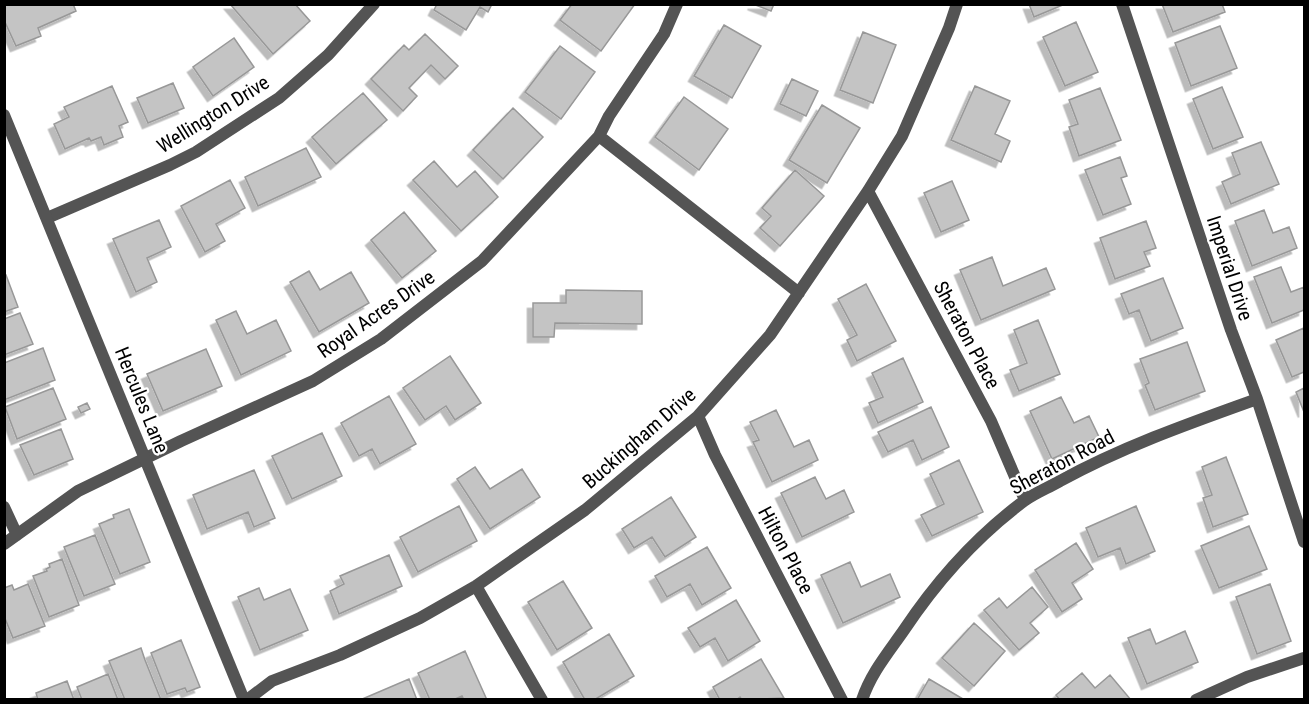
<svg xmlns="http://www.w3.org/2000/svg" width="1309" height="704" font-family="'Roboto Condensed',sans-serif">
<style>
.building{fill:#c4c4c4;stroke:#989898;stroke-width:1.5;filter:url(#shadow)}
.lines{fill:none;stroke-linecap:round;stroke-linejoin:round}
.minor{stroke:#545454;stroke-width:12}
.tertiary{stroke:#545454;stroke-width:12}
.labels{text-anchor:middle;stroke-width:4.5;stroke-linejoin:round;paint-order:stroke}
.street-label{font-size:20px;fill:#000;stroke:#fff}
</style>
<defs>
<filter id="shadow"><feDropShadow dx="-5.5" dy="5.5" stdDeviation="0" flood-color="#0004"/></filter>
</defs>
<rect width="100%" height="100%" fill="#fff"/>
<path class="building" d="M 73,4 L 76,11 L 38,28 L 41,36 L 16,46 L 4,20 L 4,5 Z
M 230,4 L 295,4 L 310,21 L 273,54 Z
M 437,4 L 492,4 L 488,12 L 480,7 L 466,30 L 434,10 Z
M 572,4 L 635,4 L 601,51 L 560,20 Z
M 753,4 L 774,4 L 771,11 Z
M 1029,4 L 1065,4 L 1034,17 Z
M 1162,4 L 1222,4 L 1225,12 L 1173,32 Z
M 1076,22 L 1098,72 L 1065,86 L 1043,37 Z
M 724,25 L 761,46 L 732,98 L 694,76 Z
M 1220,26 L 1237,68 L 1191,86 L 1175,43 Z
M 863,32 L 896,45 L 873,103 L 840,90 Z
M 425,34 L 458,66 L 445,79 L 431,65 L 409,88 L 417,96 L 403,111 L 371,79 L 404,45 L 409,50 Z
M 234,38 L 254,67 L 213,96 L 193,67 Z
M 560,46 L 595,72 L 561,119 L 525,92 Z
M 792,79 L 818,91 L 806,116 L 780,104 Z
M 173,83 L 184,108 L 148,123 L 137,98 Z
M 112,86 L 128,122 L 119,126 L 123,137 L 104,145 L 101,137 L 91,141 L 89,138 L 65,149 L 54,124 L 69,117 L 64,107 Z
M 975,86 L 1010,101 L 995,134 L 1010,141 L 1001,162 L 951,140 Z
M 1222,87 L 1243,137 L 1213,149 L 1193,99 Z
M 1100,88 L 1121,140 L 1079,156 L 1069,127 L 1078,124 L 1069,100 Z
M 363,93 L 387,120 L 336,164 L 312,137 Z
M 684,97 L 728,129 L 699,170 L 655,137 Z
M 822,105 L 860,128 L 827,183 L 789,160 Z
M 513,108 L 543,137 L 503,179 L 473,150 Z
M 1261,142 L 1279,184 L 1231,204 L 1222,182 L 1240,174 L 1232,153 Z
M 306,148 L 321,177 L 258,206 L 245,177 Z
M 1120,157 L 1127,176 L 1121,178 L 1131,204 L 1103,215 L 1085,170 Z
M 434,161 L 457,187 L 475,171 L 498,197 L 461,231 L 413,180 Z
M 795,170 L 824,196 L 780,246 L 760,228 L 771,216 L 762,208 Z
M 230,180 L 245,208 L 216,224 L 225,241 L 205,252 L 181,206 Z
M 952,181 L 969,220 L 941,232 L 924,193 Z
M 1264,210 L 1273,233 L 1289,227 L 1297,248 L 1252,266 L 1235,221 Z
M 404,212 L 436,251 L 402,278 L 371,240 Z
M 159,220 L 171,247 L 147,258 L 157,282 L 136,292 L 113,239 Z
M 1146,221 L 1156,248 L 1144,252 L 1150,266 L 1115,279 L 1100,238 Z
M 992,257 L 1003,286 L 1046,268 L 1055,289 L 981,320 L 960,270 Z
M 1281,267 L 1291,292 L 1304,287 L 1304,310 L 1272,323 L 1254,277 Z
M 309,271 L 320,290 L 351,272 L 369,303 L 319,332 L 290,282 Z
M 6,275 L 18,307 L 4,312 L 4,276 Z
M 1163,278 L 1183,328 L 1151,341 L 1139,310 L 1129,314 L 1121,294 Z
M 866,284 L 896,341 L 857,361 L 847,340 L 857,335 L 838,299 Z
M 566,290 L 642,291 L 642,324 L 555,323 L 554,337 L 533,337 L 533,303 L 566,303 Z
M 236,311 L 247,334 L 276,320 L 291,351 L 241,375 L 216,320 Z
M 20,313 L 33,344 L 4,355 L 4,319 Z
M 1038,320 L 1060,374 L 1019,391 L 1010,370 L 1027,363 L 1014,330 Z
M 1304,328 L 1304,372 L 1292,377 L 1276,340 Z
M 1187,342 L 1205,391 L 1155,410 L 1145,385 L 1149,383 L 1140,359 Z
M 43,348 L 55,380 L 4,400 L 4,363 Z
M 206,349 L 222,386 L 163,411 L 147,374 Z
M 450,356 L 481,403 L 455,420 L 446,406 L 425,420 L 403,388 Z
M 903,358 L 923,402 L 878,423 L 869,403 L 883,397 L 872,373 Z
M 53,388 L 66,419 L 17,439 L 5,407 Z
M 1304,388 L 1304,412 L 1296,392 Z
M 389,396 L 416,444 L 380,464 L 372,449 L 359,456 L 341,423 Z
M 1061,397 L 1074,423 L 1089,416 L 1099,437 L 1052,459 L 1030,411 Z
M 87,403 L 90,409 L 81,413 L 78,407 Z
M 931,407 L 949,447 L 922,460 L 913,440 L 888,452 L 878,432 Z
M 776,410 L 794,447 L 809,440 L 818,460 L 772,482 L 753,442 L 759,440 L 750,422 Z
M 61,429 L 73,459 L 34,475 L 20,445 Z
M 322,433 L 342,476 L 292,499 L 272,456 Z
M 1226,457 L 1248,514 L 1213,527 L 1203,498 L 1212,495 L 1202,467 Z
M 959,460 L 983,512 L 932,536 L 921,515 L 944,504 L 930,474 Z
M 475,467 L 490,489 L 522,469 L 540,497 L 490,529 L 457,479 Z
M 254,470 L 275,518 L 254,527 L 248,512 L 207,529 L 193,495 Z
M 815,477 L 826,499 L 844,490 L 854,512 L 802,537 L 781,493 Z
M 671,497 L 696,537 L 665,557 L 652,537 L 634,548 L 622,529 Z
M 459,506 L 477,541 L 418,572 L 400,537 Z
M 1136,506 L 1155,551 L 1126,564 L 1120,548 L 1098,557 L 1086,528 Z
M 129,509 L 150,562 L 120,574 L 99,524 L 114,518 L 113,515 Z
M 1249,526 L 1267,569 L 1219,588 L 1201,546 Z
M 95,535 L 115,584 L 84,596 L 64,547 Z
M 1076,543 L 1093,569 L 1072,583 L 1082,599 L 1062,612 L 1035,570 Z
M 707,547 L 731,588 L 702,605 L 690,584 L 667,597 L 655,576 Z
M 389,555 L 402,586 L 339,614 L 330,591 L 344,584 L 340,576 Z
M 62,559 L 79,605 L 49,617 L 33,576 L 47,571 L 46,569 L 50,567 L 49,564 Z
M 850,562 L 861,587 L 890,574 L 900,597 L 843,623 L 821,575 Z
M 563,581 L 592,628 L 557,650 L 528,602 Z
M 28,584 L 45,626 L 13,638 L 4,616 L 4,588 L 12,585 L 14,590 Z
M 1270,584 L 1291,641 L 1257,654 L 1236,597 Z
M 1032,587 L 1048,607 L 1030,623 L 1039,633 L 1019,650 L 984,610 L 999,598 L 1007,608 Z
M 259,588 L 264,600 L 290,589 L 308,630 L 260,650 L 238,597 Z
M 736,600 L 760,641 L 728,661 L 715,638 L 700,647 L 688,628 Z
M 974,623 L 1005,651 L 974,686 L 942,658 Z
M 1150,629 L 1156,644 L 1185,631 L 1198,662 L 1147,684 L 1128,638 Z
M 609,634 L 634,676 L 594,700 L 585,700 L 563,662 Z
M 181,640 L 200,687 L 187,692 L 185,688 L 167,694 L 151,653 Z
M 141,648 L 145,660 L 161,700 L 125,700 L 109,661 Z
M 465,651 L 487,700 L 464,700 L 462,696 L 453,700 L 430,700 L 418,673 Z
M 761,659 L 784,698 L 742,700 L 740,697 L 736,700 L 720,700 L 713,687 Z
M 1082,673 L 1095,688 L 1110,675 L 1131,700 L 1060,700 L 1056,695 Z
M 108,674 L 118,700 L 82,700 L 77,687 Z
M 409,679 L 417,700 L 360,700 Z
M 929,679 L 963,699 L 963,700 L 917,700 Z
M 67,681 L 74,700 L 38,700 L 36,693 Z"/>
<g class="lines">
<path class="minor" d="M 1122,4 L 1231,330 L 1257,399 L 1304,542
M 599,136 L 799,293
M 868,191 L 991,421 L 1025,500
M 47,218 L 170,165 L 196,152 L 279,98 L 328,55 L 374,4
M 698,416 L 715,455 L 842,700
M 4,507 L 17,535
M 4,544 L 78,491 L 181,441 L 313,381 L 381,339 L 482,261 L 599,136 L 609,116 L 664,34 L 677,4
M 476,586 L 542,700
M 247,700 L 272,681 L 340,655 L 420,618 L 476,586 L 585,510 L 698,416 L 770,335 L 868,191 L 902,136 L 949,28 L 957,4
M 862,700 C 871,673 888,653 904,630 C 936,582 977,536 1024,501 C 1035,493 1048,488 1060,481 C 1122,447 1190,423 1257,399
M 1196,700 L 1247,677 L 1304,658"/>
<path class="tertiary" d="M 4,115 L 244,700"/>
</g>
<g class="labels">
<g class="street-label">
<text transform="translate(213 114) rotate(-32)" y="7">Wellington Drive</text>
<text transform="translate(1230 268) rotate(72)" y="7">Imperial Drive</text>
<text transform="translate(376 314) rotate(-35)" y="7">Royal Acres Drive</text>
<text transform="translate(967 335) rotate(62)" y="7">Sheraton Place</text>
<text transform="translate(142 400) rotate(68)" y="7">Hercules Lane</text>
<text transform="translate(639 438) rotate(-41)" y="7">Buckingham Drive</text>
<text transform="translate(1062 462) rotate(-28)" y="7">Sheraton Road</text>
<text transform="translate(786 550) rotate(62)" y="7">Hilton Place</text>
</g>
</g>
<rect width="1309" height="704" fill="none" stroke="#000000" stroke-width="12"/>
</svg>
